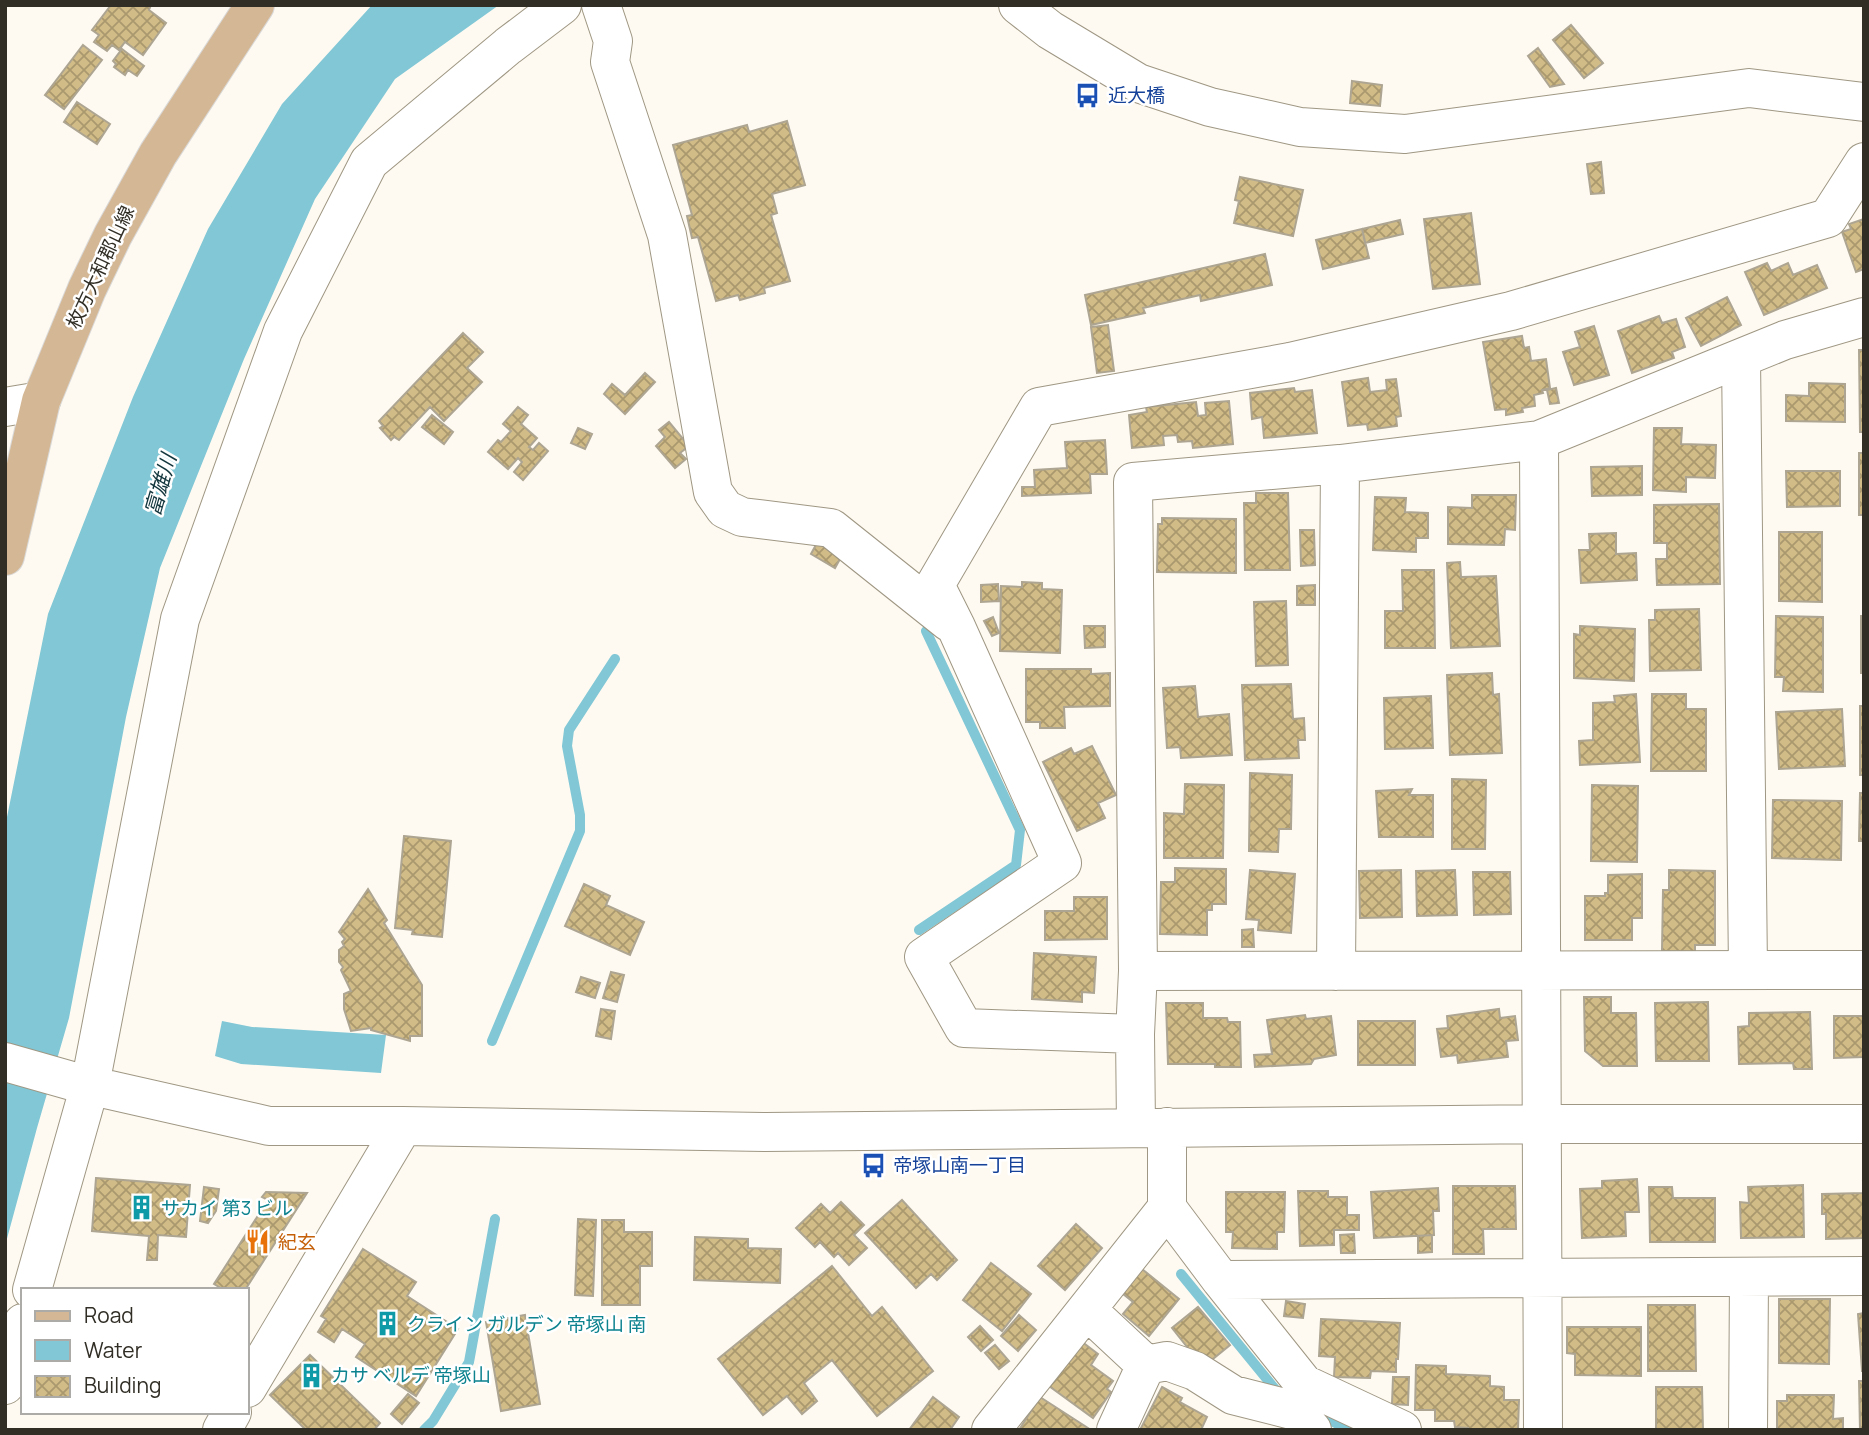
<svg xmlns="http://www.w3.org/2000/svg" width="1869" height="1435" font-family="Manrope,'Noto Sans JP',sans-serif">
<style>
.water{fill:#81c7d5}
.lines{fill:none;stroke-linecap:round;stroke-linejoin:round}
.stream{stroke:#81c7d5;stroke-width:10}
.building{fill:url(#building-cross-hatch);stroke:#ada591;stroke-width:2}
.minor-casing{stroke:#9f9783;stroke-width:40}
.major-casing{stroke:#dad9d8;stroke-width:40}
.minor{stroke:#fff;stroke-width:38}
.major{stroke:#d4b896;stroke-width:38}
.labels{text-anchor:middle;stroke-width:5;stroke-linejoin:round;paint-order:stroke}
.transit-label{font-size:19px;fill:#164399;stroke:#fff;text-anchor:start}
.street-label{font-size:19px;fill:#312e26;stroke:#fff}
.culture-label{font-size:19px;fill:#0d838f;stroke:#fff;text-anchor:start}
.food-label{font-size:19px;fill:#c56008;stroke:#fff;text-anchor:start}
.water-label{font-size:21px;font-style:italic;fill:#13363d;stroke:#fff}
</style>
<defs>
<pattern id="building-cross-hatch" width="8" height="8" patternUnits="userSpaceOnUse" patternTransform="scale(1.75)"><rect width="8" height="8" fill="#d1bc88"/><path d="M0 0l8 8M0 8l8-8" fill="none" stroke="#aa996f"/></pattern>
</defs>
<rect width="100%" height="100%" fill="#fefaf2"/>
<path class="water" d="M 372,5 L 499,5 L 395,79 L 315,199 L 244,359 L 160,568 L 126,717 L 69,1018 L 37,1128 L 5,1246 L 5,827 L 48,614 L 133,397 L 208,229 L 282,104 Z
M 222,1021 L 252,1027 L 386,1035 L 381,1073 L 241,1064 L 215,1056 Z"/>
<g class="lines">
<path class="stream" d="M 919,930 L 1016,865 L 1020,830 L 926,631
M 492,1041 L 580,831 L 580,815 L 567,746 L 569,730 L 615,659
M 1181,1274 L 1279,1394
M 1315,1413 L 1350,1430
M 424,1430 L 433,1421 L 469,1362 L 495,1219"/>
</g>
<path class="building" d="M 111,5 L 151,5 L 149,10 L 166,23 L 143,55 L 125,42 L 119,50 L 112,45 L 107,51 L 94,42 L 99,35 L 92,30 Z
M 1571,25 L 1603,63 L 1584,78 L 1553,40 Z
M 83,45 L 102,60 L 64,109 L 45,95 Z
M 1538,48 L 1564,84 L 1550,87 L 1528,56 Z
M 122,49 L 144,66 L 137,76 L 128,70 L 125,75 L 114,67 L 116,64 L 113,61 Z
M 1352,81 L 1382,85 L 1380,106 L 1350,103 Z
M 77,102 L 110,124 L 97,144 L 64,122 Z
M 787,121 L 805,185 L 772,194 L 777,213 L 771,215 L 790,281 L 764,288 L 765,293 L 740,300 L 738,295 L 716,301 L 698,237 L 692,238 L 687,216 L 692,215 L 673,145 L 747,125 L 749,132 Z
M 1601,162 L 1604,193 L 1591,194 L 1587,164 Z
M 1240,177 L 1303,190 L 1293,236 L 1234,223 L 1239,201 L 1235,200 Z
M 1471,213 L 1480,284 L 1433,289 L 1424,219 Z
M 1864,219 L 1864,269 L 1856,272 L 1842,232 L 1851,229 L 1849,224 Z
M 1400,220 L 1403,234 L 1365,243 L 1362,229 Z
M 1362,229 L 1369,258 L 1323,269 L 1316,240 Z
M 1265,254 L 1272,285 L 1201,301 L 1200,295 L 1143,308 L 1145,313 L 1091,325 L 1085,295 Z
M 1767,263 L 1771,271 L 1788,263 L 1793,275 L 1817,265 L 1827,288 L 1764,315 L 1745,272 Z
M 1727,297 L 1741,325 L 1701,346 L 1686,318 Z
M 1659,316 L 1662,323 L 1676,319 L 1685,347 L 1672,352 L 1674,358 L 1632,373 L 1618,331 Z
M 1108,325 L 1114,371 L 1097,373 L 1091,327 Z
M 1594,326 L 1609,375 L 1574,385 L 1563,352 L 1580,347 L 1575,332 Z
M 463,333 L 483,352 L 467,368 L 482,382 L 444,421 L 430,407 L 399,440 L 394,437 L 391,440 L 380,428 L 383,426 L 379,421 Z
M 1522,336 L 1524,348 L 1529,347 L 1531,361 L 1546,359 L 1550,388 L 1542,390 L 1543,393 L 1534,395 L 1535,406 L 1522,408 L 1523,412 L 1506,415 L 1506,409 L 1495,410 L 1483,342 Z
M 1859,350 L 1864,350 L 1864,432 L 1860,432 Z
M 645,373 L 655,382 L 625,414 L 604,394 L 612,384 L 625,395 Z
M 1368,378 L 1370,392 L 1387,390 L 1386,380 L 1396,379 L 1401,416 L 1396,417 L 1397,426 L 1368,430 L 1367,424 L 1348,426 L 1342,382 Z
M 1809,383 L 1845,384 L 1845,422 L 1786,421 L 1786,395 L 1809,396 Z
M 1294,388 L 1295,392 L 1312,390 L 1317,433 L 1264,438 L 1262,417 L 1252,419 L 1250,393 Z
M 1556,388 L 1559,403 L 1550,404 L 1547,390 Z
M 1229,401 L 1233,444 L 1193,448 L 1192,441 L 1178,442 L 1177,435 L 1163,436 L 1164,445 L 1132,448 L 1129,415 L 1147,412 L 1146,407 L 1196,402 L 1198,416 L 1206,415 L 1205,403 Z
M 518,407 L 528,415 L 521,424 L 537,438 L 529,447 L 533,450 L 539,443 L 548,451 L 523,480 L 514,472 L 522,462 L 518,458 L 508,469 L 488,452 L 498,440 L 501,442 L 511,431 L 503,424 Z
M 432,415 L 453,432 L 444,444 L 422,427 Z
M 669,422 L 689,446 L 680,453 L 686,459 L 675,468 L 656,446 L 665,437 L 659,430 Z
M 578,428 L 592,434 L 585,449 L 571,443 Z
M 1654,428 L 1682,428 L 1681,444 L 1716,445 L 1715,478 L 1686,477 L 1686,492 L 1653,490 Z
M 1105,440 L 1107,474 L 1090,474 L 1091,493 L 1022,496 L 1022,487 L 1035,487 L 1034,470 L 1067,468 L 1065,442 Z
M 1859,453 L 1864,453 L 1864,515 L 1859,515 Z
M 1642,466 L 1642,495 L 1592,496 L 1591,467 Z
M 1786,471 L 1840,471 L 1840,506 L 1787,507 Z
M 1256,493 L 1288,493 L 1290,570 L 1245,570 L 1244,503 L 1256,503 Z
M 1472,495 L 1516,495 L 1515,530 L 1505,529 L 1504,545 L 1448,544 L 1448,507 L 1472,508 Z
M 1375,497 L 1406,498 L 1405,512 L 1428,513 L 1428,538 L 1416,538 L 1416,552 L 1373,550 Z
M 1719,504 L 1720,584 L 1657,585 L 1656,559 L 1667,559 L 1667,543 L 1654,543 L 1654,505 Z
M 1162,518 L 1236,519 L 1236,573 L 1157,572 L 1158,524 L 1162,524 Z
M 1300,530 L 1314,530 L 1315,565 L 1301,566 Z
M 1779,532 L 1822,532 L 1822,602 L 1779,601 Z
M 1616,533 L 1616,554 L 1636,553 L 1637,580 L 1581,583 L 1579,550 L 1590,550 L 1589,534 Z
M 817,543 L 841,557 L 835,568 L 811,554 Z
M 1460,562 L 1461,577 L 1496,576 L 1500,646 L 1451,648 L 1447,563 Z
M 1402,570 L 1434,570 L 1435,648 L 1385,648 L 1385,611 L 1403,611 Z
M 1022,582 L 1042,583 L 1042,589 L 1062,590 L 1060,653 L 1000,651 L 1001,586 L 1022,587 Z
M 998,584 L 999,601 L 981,602 L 981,585 Z
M 1315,585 L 1315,605 L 1297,605 L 1297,586 Z
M 1286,601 L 1288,665 L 1256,666 L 1254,602 Z
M 1699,609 L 1701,670 L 1650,671 L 1649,620 L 1655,620 L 1655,610 Z
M 1776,616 L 1823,617 L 1823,692 L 1783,691 L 1784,677 L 1775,677 Z
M 1861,616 L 1864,616 L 1864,673 L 1861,673 Z
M 993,617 L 999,633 L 992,636 L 984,621 Z
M 1084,626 L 1105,626 L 1105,647 L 1085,648 Z
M 1580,626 L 1635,629 L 1634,681 L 1574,678 L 1574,634 L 1580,635 Z
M 1026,669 L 1091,669 L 1091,674 L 1110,673 L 1110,706 L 1064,707 L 1065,728 L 1040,728 L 1040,722 L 1026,722 Z
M 1492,673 L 1493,695 L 1499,694 L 1502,753 L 1450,755 L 1447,675 Z
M 1291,684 L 1293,719 L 1304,718 L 1305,740 L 1298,740 L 1299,758 L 1245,760 L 1242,685 Z
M 1195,686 L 1198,717 L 1229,714 L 1232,755 L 1181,758 L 1180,747 L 1167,748 L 1163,688 Z
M 1636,694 L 1640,762 L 1580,765 L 1579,741 L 1593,740 L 1593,703 L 1615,702 L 1614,696 Z
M 1652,694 L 1686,694 L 1686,709 L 1706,709 L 1706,771 L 1651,771 Z
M 1431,696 L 1433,748 L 1385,749 L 1384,698 Z
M 1860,706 L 1864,706 L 1864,775 L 1860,775 Z
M 1842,709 L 1845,766 L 1779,769 L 1776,712 Z
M 1092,746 L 1116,795 L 1098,803 L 1105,818 L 1077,831 L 1043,762 L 1071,748 L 1074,754 Z
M 1250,773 L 1292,775 L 1291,829 L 1279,829 L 1278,852 L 1249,851 Z
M 1452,779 L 1486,780 L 1485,849 L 1452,849 Z
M 1185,784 L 1224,785 L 1223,858 L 1164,858 L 1164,813 L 1184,814 Z
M 1592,785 L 1638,786 L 1637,862 L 1591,861 Z
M 1412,789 L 1409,795 L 1433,795 L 1433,837 L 1379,837 L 1376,791 Z
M 1860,793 L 1864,793 L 1864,841 L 1859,841 Z
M 1773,800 L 1842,801 L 1841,860 L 1772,858 Z
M 404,836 L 451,841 L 442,937 L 412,934 L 413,930 L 395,928 Z
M 1175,868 L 1226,869 L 1226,904 L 1212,904 L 1212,910 L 1207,910 L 1207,935 L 1160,934 L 1161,882 L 1175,882 Z
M 1250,870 L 1295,874 L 1291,933 L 1258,930 L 1259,920 L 1246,919 Z
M 1401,870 L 1402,917 L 1360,918 L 1359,871 Z
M 1455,870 L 1457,915 L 1417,916 L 1416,871 Z
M 1669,870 L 1715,871 L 1715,945 L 1695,945 L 1695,952 L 1662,951 L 1663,890 L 1669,890 Z
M 1473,872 L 1510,872 L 1511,914 L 1474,915 Z
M 1642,874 L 1642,918 L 1632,918 L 1632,940 L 1585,940 L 1585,896 L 1605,896 L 1605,893 L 1608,893 L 1608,875 Z
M 584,884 L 610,896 L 606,905 L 644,922 L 630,955 L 565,926 Z
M 368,889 L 387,920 L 384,923 L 422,985 L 422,1036 L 410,1036 L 410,1041 L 371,1030 L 371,1028 L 351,1031 L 344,1009 L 344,994 L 351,991 L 341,970 L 343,967 L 339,962 L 339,950 L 344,946 L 342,942 L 345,939 L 339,932 Z
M 1074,897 L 1107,897 L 1107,939 L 1045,940 L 1045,911 L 1074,911 Z
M 1253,929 L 1254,947 L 1242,947 L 1242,930 Z
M 1034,953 L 1096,957 L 1094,993 L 1082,992 L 1082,1002 L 1032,999 Z
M 611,972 L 624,975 L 617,1002 L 603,998 Z
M 581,977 L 600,983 L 595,998 L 576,992 Z
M 1584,997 L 1611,997 L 1611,1013 L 1636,1013 L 1637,1066 L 1603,1066 L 1585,1051 Z
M 1708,1002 L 1709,1061 L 1656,1061 L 1655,1003 Z
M 1166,1003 L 1203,1003 L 1203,1018 L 1227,1018 L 1228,1022 L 1240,1022 L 1241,1067 L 1215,1067 L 1215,1064 L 1168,1064 Z
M 601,1009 L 615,1011 L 611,1039 L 596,1036 Z
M 1499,1009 L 1500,1018 L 1515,1016 L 1518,1040 L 1506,1041 L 1508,1057 L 1458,1063 L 1457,1055 L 1441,1057 L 1437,1029 L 1448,1028 L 1447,1016 Z
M 1810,1012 L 1812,1069 L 1794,1069 L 1793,1063 L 1739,1064 L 1738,1027 L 1749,1026 L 1749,1013 Z
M 1305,1015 L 1306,1019 L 1331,1016 L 1336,1055 L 1314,1059 L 1311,1064 L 1255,1067 L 1254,1055 L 1272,1054 L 1267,1020 Z
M 1834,1016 L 1864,1016 L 1864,1057 L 1834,1058 Z
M 1358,1021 L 1415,1021 L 1415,1065 L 1358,1065 Z
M 96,1178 L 190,1185 L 186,1237 L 158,1235 L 157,1260 L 147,1260 L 149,1236 L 92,1231 Z
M 1637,1179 L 1639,1212 L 1625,1212 L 1626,1236 L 1582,1238 L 1580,1189 L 1602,1188 L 1602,1181 Z
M 1863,1181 L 1864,1181 L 1864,1238 L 1826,1239 L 1826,1214 L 1822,1214 L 1822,1194 L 1864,1193 Z
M 1803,1185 L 1804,1237 L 1741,1238 L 1740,1202 L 1749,1203 L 1748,1187 Z
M 1453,1186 L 1515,1186 L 1516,1229 L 1483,1229 L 1484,1254 L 1453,1254 Z
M 204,1187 L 219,1189 L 216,1211 L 208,1223 L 200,1221 Z
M 1649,1187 L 1672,1187 L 1673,1198 L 1715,1198 L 1715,1242 L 1650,1242 Z
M 1438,1188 L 1439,1211 L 1433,1211 L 1434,1235 L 1374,1238 L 1371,1192 Z
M 1298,1191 L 1328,1191 L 1328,1197 L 1347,1197 L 1347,1215 L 1359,1215 L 1359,1230 L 1334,1230 L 1334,1245 L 1300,1246 Z
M 266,1192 L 307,1193 L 245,1290 L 224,1290 L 214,1284 L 268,1200 L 262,1197 Z
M 1226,1192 L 1285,1192 L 1284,1232 L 1277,1232 L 1277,1249 L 1232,1248 L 1233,1232 L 1226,1232 Z
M 902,1200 L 957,1260 L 937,1280 L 931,1274 L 916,1288 L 865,1233 Z
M 841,1202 L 864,1225 L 854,1235 L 867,1248 L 849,1265 L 838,1253 L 834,1257 L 820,1242 L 815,1247 L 796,1228 L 821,1204 L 830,1213 Z
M 578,1219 L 596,1220 L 593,1296 L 575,1295 Z
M 602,1220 L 624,1220 L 624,1232 L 652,1232 L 652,1266 L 640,1266 L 640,1305 L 602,1305 Z
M 1076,1224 L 1102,1248 L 1065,1290 L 1038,1266 Z
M 1354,1234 L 1355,1253 L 1341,1253 L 1340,1235 Z
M 1432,1235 L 1432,1252 L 1418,1253 L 1418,1236 Z
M 695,1237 L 748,1239 L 748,1248 L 781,1249 L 780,1283 L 694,1280 Z
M 363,1249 L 416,1282 L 407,1296 L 458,1329 L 416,1396 L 356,1357 L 365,1344 L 342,1329 L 334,1342 L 318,1332 L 326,1319 L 321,1316 Z
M 991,1263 L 1031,1294 L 1002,1331 L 963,1300 Z
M 832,1266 L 872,1316 L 882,1307 L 933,1371 L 877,1416 L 832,1360 L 804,1383 L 817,1401 L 802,1414 L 787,1396 L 763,1415 L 718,1359 Z
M 1142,1269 L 1179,1299 L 1149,1336 L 1123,1314 L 1133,1302 L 1122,1293 Z
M 1779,1299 L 1830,1299 L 1829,1364 L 1779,1363 Z
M 1286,1301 L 1305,1304 L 1303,1318 L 1284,1316 Z
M 1648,1305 L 1695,1305 L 1696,1371 L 1648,1371 Z
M 1198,1307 L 1230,1345 L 1203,1367 L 1172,1328 Z
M 1864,1313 L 1864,1371 L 1862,1371 L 1858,1314 Z
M 525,1315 L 540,1404 L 501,1411 L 486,1322 Z
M 1019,1315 L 1036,1330 L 1018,1351 L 1001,1336 Z
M 1321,1319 L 1400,1323 L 1398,1359 L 1396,1359 L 1396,1372 L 1371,1371 L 1370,1378 L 1334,1377 L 1335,1357 L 1319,1356 Z
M 980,1326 L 993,1340 L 981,1351 L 968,1337 Z
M 1567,1327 L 1641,1327 L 1641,1376 L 1575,1375 L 1575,1354 L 1567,1353 Z
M 1081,1341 L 1098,1354 L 1091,1365 L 1113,1381 L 1107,1389 L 1111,1392 L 1093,1418 L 1049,1386 Z
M 995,1345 L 1009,1361 L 999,1369 L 985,1353 Z
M 310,1355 L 380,1423 L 374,1430 L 306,1430 L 270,1395 Z
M 1416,1365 L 1446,1366 L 1446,1374 L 1490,1376 L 1490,1386 L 1504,1387 L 1504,1400 L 1519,1400 L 1518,1430 L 1468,1430 L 1468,1428 L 1455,1427 L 1454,1421 L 1435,1421 L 1435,1410 L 1415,1410 Z
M 1393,1377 L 1409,1377 L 1408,1405 L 1392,1404 Z
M 1859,1381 L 1864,1381 L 1864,1430 L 1860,1430 Z
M 1162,1387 L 1182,1398 L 1180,1402 L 1207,1417 L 1201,1430 L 1140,1430 Z
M 1656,1387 L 1702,1387 L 1703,1430 L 1656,1430 Z
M 408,1394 L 419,1403 L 402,1424 L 391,1414 Z
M 1787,1395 L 1834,1395 L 1833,1419 L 1843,1418 L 1843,1430 L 1777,1430 L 1777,1401 L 1787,1401 Z
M 933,1397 L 959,1417 L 950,1430 L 909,1430 Z
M 1040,1397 L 1091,1430 L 1019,1430 Z"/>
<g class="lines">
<defs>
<path id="minor" d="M 601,5 L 613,41 L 610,62 L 667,235 L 713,492 L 725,509 L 742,517 L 831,528 L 949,622
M 1018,5 L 1050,30 L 1138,83 L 1210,107 L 1300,127 L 1405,134 L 1749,88 L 1864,102
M 1741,358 L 1748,970
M 5,407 L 41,401
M 1539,440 L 1543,1430
M 1138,971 L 1864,970
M 1336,971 L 1340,464
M 1135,1034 L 964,1028 L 924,957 L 1062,863 L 956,627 L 935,585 L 1039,407 L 1290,362 L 1511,311 L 1828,218 L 1864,162
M 5,1062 L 79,1083 L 269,1126 L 403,1126 L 765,1132 L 1541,1124 L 1864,1124
M 1136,1127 L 1135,1034 L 1138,971 L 1133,482 L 1340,464 L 1539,440 L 1785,340 L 1864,317
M 1167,1127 L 1167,1208 L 1221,1280 L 1304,1384 L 1402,1430
M 1221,1280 L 1864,1276
M 32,1290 L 90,1085 L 180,619 L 283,331 L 369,162 L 508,46 L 562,5
M 1087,1310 L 1146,1365 L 1167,1361 L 1195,1371 L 1233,1395 L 1296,1411 L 1312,1430
M 5,1385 L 23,1323
M 247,1388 L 403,1126
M 222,1430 L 232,1412
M 991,1430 L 1167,1208
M 1116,1430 L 1146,1365
M 1748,1430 L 1749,1277"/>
<path id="major" d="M 5,556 L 41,401 L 87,289 L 113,235 L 158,154 L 255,5"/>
</defs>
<use href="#minor" class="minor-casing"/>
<use href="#major" class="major-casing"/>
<use href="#minor" class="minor"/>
<use href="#major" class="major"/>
</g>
<defs>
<symbol id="bus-bare" viewBox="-9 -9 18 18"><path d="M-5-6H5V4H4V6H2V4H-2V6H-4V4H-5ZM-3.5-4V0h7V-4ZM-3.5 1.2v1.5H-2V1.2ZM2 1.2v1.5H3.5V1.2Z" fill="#1a4fb4" stroke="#fff" stroke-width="2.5" paint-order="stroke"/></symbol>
<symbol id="building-bare" viewBox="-9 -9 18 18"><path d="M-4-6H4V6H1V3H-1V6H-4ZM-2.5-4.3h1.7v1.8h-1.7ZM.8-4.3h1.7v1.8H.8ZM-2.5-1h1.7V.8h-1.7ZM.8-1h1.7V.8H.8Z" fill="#0f9aa8" stroke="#fff" stroke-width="2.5" paint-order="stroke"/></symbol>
<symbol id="restaurant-bare" viewBox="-9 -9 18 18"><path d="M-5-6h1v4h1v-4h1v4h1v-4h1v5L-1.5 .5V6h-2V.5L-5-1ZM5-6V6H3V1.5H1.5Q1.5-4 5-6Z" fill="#e8710a" stroke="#fff" stroke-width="2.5" paint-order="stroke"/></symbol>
</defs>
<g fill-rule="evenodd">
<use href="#bus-bare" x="1070" y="78" width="35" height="35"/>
<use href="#bus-bare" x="856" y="1148" width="35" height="35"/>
<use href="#building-bare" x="124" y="1190" width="35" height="35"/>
<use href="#restaurant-bare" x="240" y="1224" width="35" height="35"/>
<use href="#building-bare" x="370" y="1306" width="35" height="35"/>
<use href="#building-bare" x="294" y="1358" width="35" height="35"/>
</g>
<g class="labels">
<g class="transit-label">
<text x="1108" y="102">近大橋</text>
<text x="893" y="1172">帝塚山南一丁目</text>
</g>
<g class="street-label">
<text transform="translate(100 267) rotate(-65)" y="7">枚方大和郡山線</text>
</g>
<g class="culture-label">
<text x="161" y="1215">サカイ 第3 ビル</text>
<text x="407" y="1331">クライン ガルデン 帝塚山 南</text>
<text x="331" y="1382">カサ ベルデ 帝塚山</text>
</g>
<g class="food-label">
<text x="278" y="1249">紀玄</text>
</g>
<g class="water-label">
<text transform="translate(161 485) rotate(-74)" y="7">富雄川</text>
</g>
</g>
<rect width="1869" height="1435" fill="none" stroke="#312e26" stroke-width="14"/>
<rect x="21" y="1288" width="228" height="126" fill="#ffffff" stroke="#adaba8" stroke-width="2"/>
<rect x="35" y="1311" width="35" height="10" fill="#d4b896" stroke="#adaba8" stroke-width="2"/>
<text x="84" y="1323" font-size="21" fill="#312e26">Road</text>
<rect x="35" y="1340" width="35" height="21" fill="#81c7d5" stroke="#adaba8" stroke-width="2"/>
<text x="84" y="1358" font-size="21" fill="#312e26">Water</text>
<rect x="35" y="1376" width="35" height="21" fill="url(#building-cross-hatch)" stroke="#adaba8" stroke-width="2"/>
<text x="84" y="1393" font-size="21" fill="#312e26">Building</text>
</svg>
